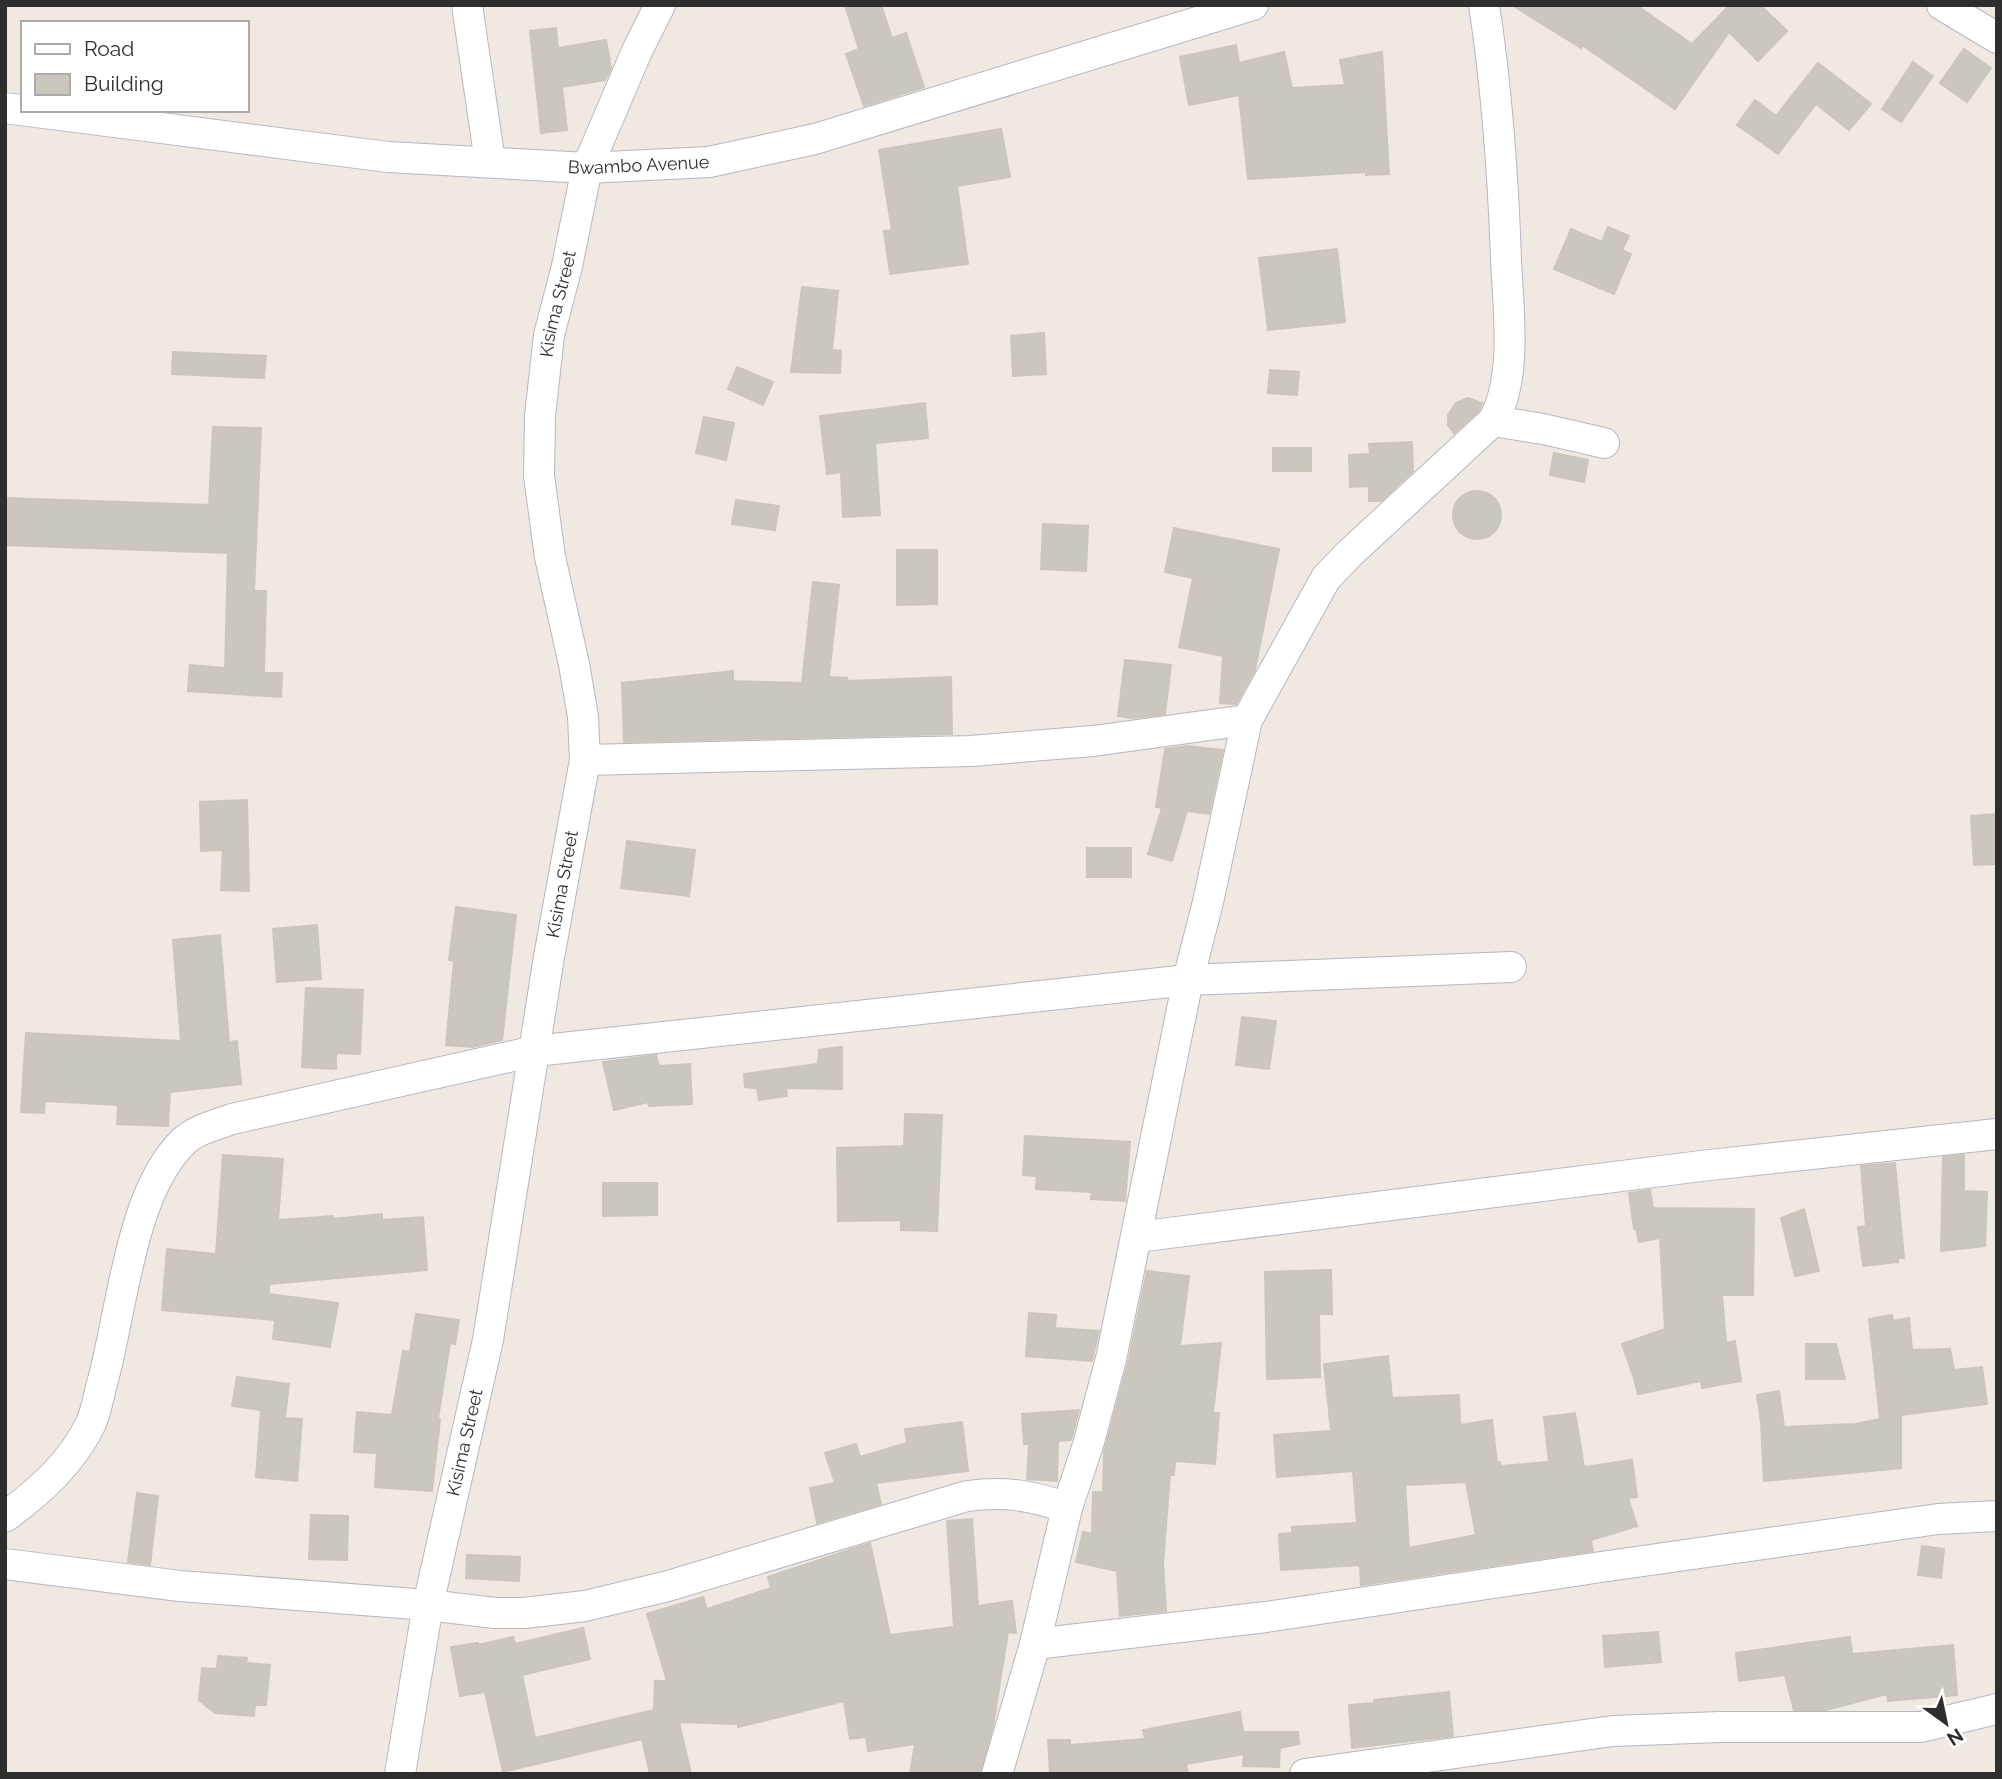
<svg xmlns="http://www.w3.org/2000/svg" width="2002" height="1779" font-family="Raleway,sans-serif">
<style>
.building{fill:#cbc7bf;stroke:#cbc5ba;stroke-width:2;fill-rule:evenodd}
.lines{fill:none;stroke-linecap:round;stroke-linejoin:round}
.street-casing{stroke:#b4b7c1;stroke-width:32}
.street{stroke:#fff;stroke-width:30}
.labels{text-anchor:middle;stroke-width:5;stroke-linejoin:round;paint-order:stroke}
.street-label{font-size:18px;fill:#2e2e2e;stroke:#fff}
</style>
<rect width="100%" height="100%" fill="#efe9e1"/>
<path class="building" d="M 845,5 L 881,5 L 892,38 L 906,33 L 924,87 L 864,106 L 846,54 L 859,49 Z
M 1512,5 L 1636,5 L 1692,44 L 1730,5 L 1760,5 L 1787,31 L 1758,61 L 1729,32 L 1675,109 L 1582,45 L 1581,48 Z
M 556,28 L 558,48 L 606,40 L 611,68 L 605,80 L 562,87 L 567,130 L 541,133 L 530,31 Z
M 1236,45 L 1239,63 L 1284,52 L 1292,88 L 1345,85 L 1340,60 L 1382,52 L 1389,174 L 1366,175 L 1366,172 L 1248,179 L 1239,95 L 1189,105 L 1180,57 Z
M 1964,49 L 1991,68 L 1967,102 L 1940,83 Z
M 1913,62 L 1933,76 L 1901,122 L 1882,109 Z
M 1818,63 L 1871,104 L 1849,130 L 1816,104 L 1778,154 L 1737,125 L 1755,100 L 1776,116 Z
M 1001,129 L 1010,177 L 957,186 L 968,264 L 890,274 L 884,231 L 892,230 L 879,150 Z
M 1608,227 L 1629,236 L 1622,250 L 1631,254 L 1614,294 L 1554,269 L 1571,229 L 1602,242 Z
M 1337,249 L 1345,322 L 1268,330 L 1259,258 Z
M 802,287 L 838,291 L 832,350 L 841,351 L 840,373 L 791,372 Z
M 1044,333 L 1046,374 L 1013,376 L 1011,336 Z
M 173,352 L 266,356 L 264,378 L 172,374 Z
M 737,367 L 773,382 L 763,405 L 728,389 Z
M 1270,370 L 1299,372 L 1297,395 L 1268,393 Z
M 1468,398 L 1482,403 L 1479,411 L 1454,433 L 1448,425 L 1448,415 L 1456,403 Z
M 925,403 L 928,438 L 875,443 L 880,515 L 843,517 L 841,472 L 827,474 L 820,416 Z
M 704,417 L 734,423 L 726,460 L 696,453 Z
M 213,427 L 261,428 L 254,591 L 266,591 L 264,673 L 282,673 L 281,697 L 188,691 L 190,665 L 225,668 L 228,553 L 5,545 L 5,498 L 209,505 Z
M 1412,442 L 1413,471 L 1381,501 L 1369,501 L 1369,486 L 1350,487 L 1349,455 L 1370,454 L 1369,444 Z
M 1273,448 L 1311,448 L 1311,471 L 1273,471 Z
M 1554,453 L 1588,460 L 1584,482 L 1550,475 Z
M1453 515a24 24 0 1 1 48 0a24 24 0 1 1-48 0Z
M 736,500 L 779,506 L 775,530 L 732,524 Z
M 1043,524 L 1088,526 L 1086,571 L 1041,569 Z
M 1174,528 L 1279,549 L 1255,670 L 1236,704 L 1220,703 L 1223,656 L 1179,647 L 1193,578 L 1165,572 Z
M 897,550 L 937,550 L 937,604 L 897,605 Z
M 813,582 L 839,585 L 829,677 L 847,678 L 847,681 L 951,677 L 952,734 L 624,742 L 622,683 L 733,671 L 733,681 L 802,683 Z
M 1125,660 L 1171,665 L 1165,714 L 1132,718 L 1118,716 Z
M 1188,746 L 1223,750 L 1209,814 L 1187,811 L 1172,861 L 1148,854 L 1162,808 L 1156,807 L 1165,749 Z
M 247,800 L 249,891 L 221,890 L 223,850 L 201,851 L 200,802 Z
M 1997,814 L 1997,864 L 1974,865 L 1971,816 Z
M 627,841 L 695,850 L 689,896 L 621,888 Z
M 1087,848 L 1131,848 L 1131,877 L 1087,877 Z
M 456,907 L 516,915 L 502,1040 L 473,1047 L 446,1045 L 454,961 L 449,960 Z
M 317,925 L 321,979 L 277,982 L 273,929 Z
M 220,935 L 229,1042 L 237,1041 L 241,1084 L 170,1092 L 168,1126 L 117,1124 L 118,1105 L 45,1101 L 44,1113 L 21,1112 L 26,1033 L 181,1041 L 173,940 Z
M 306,988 L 363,990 L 360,1054 L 336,1053 L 336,1069 L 302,1067 Z
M 1242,1017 L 1276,1021 L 1269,1069 L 1236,1065 Z
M 842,1047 L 842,1089 L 786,1088 L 787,1096 L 759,1100 L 757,1088 L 745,1087 L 744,1074 L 818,1064 L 819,1050 Z
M 656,1055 L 659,1066 L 690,1064 L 692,1104 L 649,1106 L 648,1102 L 614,1110 L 603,1062 Z
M 905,1114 L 942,1115 L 937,1231 L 901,1230 L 901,1220 L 838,1221 L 837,1148 L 904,1146 Z
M 1025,1136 L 1130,1142 L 1125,1201 L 1091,1199 L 1092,1192 L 1036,1189 L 1037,1176 L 1023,1175 Z
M 223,1155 L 283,1159 L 278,1220 L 333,1216 L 333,1219 L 382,1214 L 382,1220 L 423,1217 L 427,1270 L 269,1284 L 269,1294 L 338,1303 L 330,1347 L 273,1339 L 275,1320 L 162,1310 L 167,1249 L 216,1254 Z
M 1964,1155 L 1964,1191 L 1987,1192 L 1985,1246 L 1941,1251 L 1943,1157 Z
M 1895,1163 L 1904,1258 L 1898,1258 L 1898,1262 L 1863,1266 L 1858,1227 L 1866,1226 L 1861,1166 Z
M 603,1183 L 657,1183 L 657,1215 L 603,1216 Z
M 1650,1190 L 1653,1208 L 1754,1209 L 1753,1295 L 1722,1295 L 1726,1343 L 1735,1341 L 1741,1381 L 1702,1388 L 1701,1381 L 1638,1394 L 1634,1378 L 1622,1344 L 1665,1329 L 1660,1238 L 1639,1242 L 1636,1229 L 1634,1229 L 1629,1193 Z
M 1804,1209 L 1819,1271 L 1795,1276 L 1781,1218 Z
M 1331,1270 L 1332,1314 L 1319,1314 L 1320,1377 L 1267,1379 L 1265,1272 Z
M 1147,1271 L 1189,1276 L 1180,1346 L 1221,1343 L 1213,1413 L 1219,1413 L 1215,1464 L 1175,1461 L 1174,1475 L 1170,1475 L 1163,1563 L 1166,1611 L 1120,1616 L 1117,1571 L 1076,1562 L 1083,1532 L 1092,1534 L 1093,1492 L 1103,1492 L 1104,1452 L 1128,1363 Z
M 1029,1313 L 1056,1315 L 1055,1328 L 1099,1331 L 1092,1361 L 1026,1356 Z
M 416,1314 L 459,1320 L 455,1344 L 450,1343 L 438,1418 L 440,1419 L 432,1491 L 375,1487 L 377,1453 L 354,1452 L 357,1412 L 392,1415 L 403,1351 L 410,1352 Z
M 1892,1315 L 1893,1321 L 1909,1318 L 1912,1350 L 1950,1349 L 1954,1370 L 1982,1367 L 1987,1404 L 1901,1415 L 1901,1468 L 1764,1481 L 1761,1422 L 1757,1395 L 1779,1391 L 1784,1427 L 1855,1424 L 1880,1419 L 1869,1319 Z
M 1806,1344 L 1836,1344 L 1845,1379 L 1806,1379 Z
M 1388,1356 L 1392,1398 L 1459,1395 L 1460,1425 L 1492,1420 L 1497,1463 L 1500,1462 L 1501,1466 L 1549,1462 L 1544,1417 L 1575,1413 L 1584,1467 L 1632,1460 L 1637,1497 L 1628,1498 L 1637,1526 L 1591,1540 L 1593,1551 L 1361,1585 L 1360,1565 L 1281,1570 L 1279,1534 L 1292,1533 L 1292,1527 L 1357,1523 L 1353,1471 L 1277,1477 L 1274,1435 L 1331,1431 L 1324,1364 ZM 1466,1482 L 1476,1535 L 1409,1548 L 1405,1485 Z
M 237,1377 L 289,1384 L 285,1418 L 302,1419 L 297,1481 L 256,1477 L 261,1410 L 232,1406 Z
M 1079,1410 L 1071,1440 L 1058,1441 L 1057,1481 L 1027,1479 L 1029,1444 L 1024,1444 L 1022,1414 Z
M 962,1422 L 968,1471 L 876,1483 L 881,1504 L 817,1523 L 810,1488 L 835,1483 L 825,1453 L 856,1444 L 860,1457 L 907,1443 L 905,1429 Z
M 137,1493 L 158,1496 L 150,1565 L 128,1562 Z
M 311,1515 L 348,1516 L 347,1560 L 309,1559 Z
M 972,1519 L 978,1606 L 1012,1601 L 1016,1633 L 1008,1632 L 993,1726 L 980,1774 L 910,1774 L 915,1744 L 868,1751 L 866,1737 L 850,1739 L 844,1701 L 738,1727 L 738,1724 L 679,1722 L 691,1774 L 650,1774 L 642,1739 L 503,1772 L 485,1692 L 460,1696 L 451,1647 L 478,1643 L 478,1645 L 513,1637 L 515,1644 L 583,1628 L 590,1659 L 522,1675 L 535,1738 L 654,1710 L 655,1681 L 667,1681 L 647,1614 L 703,1597 L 707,1609 L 771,1588 L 768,1577 L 870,1543 L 890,1635 L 954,1627 L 947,1521 Z
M 1922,1546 L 1944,1549 L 1941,1578 L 1918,1575 Z
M 467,1555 L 520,1557 L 519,1581 L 466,1578 Z
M 1658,1632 L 1661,1662 L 1605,1667 L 1603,1636 Z
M 1850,1637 L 1852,1654 L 1953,1645 L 1957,1695 L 1888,1701 L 1887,1694 L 1826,1710 L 1794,1710 L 1785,1675 L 1739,1681 L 1736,1653 Z
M 218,1656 L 247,1658 L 246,1663 L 270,1665 L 266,1705 L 255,1705 L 254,1716 L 215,1713 L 199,1700 L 202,1668 L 217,1669 Z
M 1449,1692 L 1453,1736 L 1352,1748 L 1349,1705 L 1374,1703 L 1374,1700 Z
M 1240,1712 L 1243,1732 L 1298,1732 L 1299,1744 L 1280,1748 L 1279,1767 L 1243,1766 L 1244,1754 L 1186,1764 L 1188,1774 L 1050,1774 L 1048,1740 L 1070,1740 L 1070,1745 L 1145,1739 L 1143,1730 Z"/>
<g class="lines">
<defs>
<g id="street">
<path d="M 467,5 L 490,162"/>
<path d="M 1942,5 L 1997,38"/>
<path id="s1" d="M 5,108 L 388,157 L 587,168 L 709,162 L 815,139 L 1253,5"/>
<path d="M 1493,421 L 1543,429 L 1604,443"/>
<path d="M 585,760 L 971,751 L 1093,741 L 1247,720"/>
<path d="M 1137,1237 L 1701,1166 L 1997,1134"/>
<path d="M 5,1517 C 40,1491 72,1463 91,1423 C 96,1412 98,1399 101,1387 C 122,1316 129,1193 184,1141 C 197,1129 216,1125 232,1119 L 535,1051 L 1188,980 L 1511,967"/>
<path d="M 5,1564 L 180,1586 L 428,1605 L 495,1613 L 524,1613 L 585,1606 L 668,1586 L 967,1496 C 1005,1491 1031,1495 1067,1508"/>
<path d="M 1035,1644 L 1266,1617 L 1601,1567 L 1938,1519 L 1997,1516"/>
<path id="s2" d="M 400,1774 L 428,1605 L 488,1340 L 549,957 L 585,760 L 583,717 L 574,664 L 550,557 L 539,476 L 540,416 L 549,335 L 567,266 L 587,168 L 637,51 L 660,5"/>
<path d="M 997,1774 L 1035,1644 L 1067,1508 L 1088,1445 L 1111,1359 L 1188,980 L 1208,902 L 1247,720 L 1326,578 L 1349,554 L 1493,421 C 1518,378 1508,308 1506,259 C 1503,174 1497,89 1484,5"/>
<path d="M 1305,1774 L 1613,1731 L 1720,1727 L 1921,1727 L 1997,1709"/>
</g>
</defs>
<use href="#street" class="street-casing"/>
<use href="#street" class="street"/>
</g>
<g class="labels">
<g class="street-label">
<text dy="6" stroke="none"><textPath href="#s1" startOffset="637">Bwambo Avenue</textPath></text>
<text dy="6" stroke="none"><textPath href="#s2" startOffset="1493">Kisima Street</textPath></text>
<text dy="6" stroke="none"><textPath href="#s2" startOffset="905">Kisima Street</textPath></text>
<text dy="6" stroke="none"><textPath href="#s2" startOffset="338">Kisima Street</textPath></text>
</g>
</g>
<rect width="2002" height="1779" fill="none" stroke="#2e2e2e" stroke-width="14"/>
<rect x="21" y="21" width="228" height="91" fill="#ffffff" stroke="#ababab" stroke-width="2"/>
<rect x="35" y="44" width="35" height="10" fill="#ffffff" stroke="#ababab" stroke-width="2"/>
<text x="84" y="56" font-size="21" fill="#2e2e2e">Road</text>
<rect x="35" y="74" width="35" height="21" fill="#cbc7bf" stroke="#ababab" stroke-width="2"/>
<text x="84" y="91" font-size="21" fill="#2e2e2e">Building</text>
<g transform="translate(1946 1723) rotate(147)" stroke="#ffffff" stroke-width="5" paint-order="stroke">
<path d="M0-5L12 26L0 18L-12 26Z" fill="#2e2e2e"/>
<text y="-10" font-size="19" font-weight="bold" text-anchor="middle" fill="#2e2e2e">N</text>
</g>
</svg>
